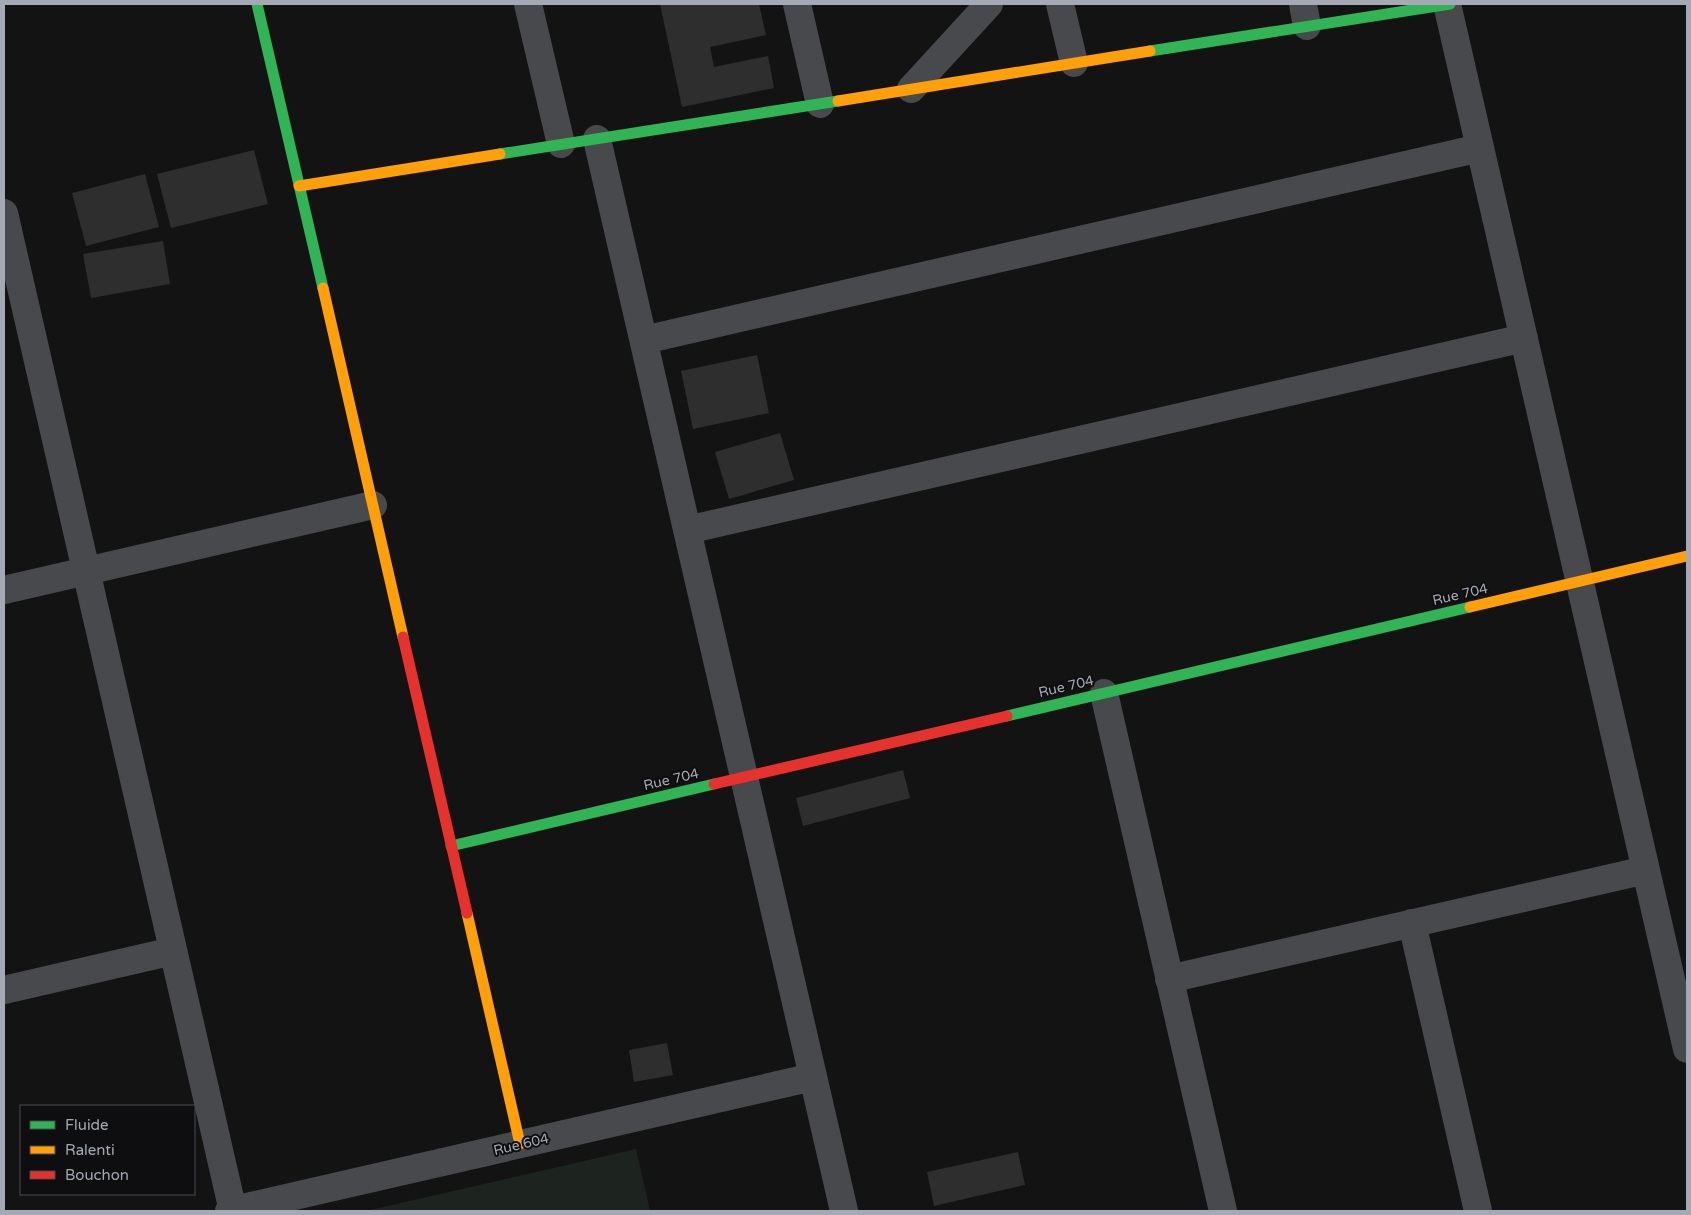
<svg xmlns="http://www.w3.org/2000/svg" width="1691" height="1215" viewBox="0 0 1691 1215" font-family="'Varela Round',sans-serif">
	<rect width="100%" height="100%" fill="#131313"/>
	<path fill="#1d231e" d="M 636,1149 L 650,1211 L 366,1211 Z"/>
	<path fill="#2e2e2e" d="M 660,4 L 759,4 L 766,35 L 710,47 L 714,67 L 768,56 L 774,88 L 682,107 Z
		M 254,150 L 268,204 L 171,228 L 157,174 Z
		M 145,174 L 159,227 L 86,246 L 72,193 Z
		M 163,241 L 170,284 L 91,298 L 83,254 Z
		M 757,355 L 769,413 L 693,429 L 681,371 Z
		M 780,433 L 794,480 L 729,499 L 715,452 Z
		M 903,770 L 910,798 L 803,826 L 796,798 Z
		M 667,1043 L 673,1075 L 634,1082 L 629,1050 Z
		M 1018,1152 L 1025,1185 L 934,1206 L 927,1172 Z"/>
	<g fill="none" stroke-linecap="round" stroke-linejoin="round">
		<path stroke="#48494c" stroke-width="28" d="M 528,4 L 561,144
			M 797,4 L 820,104
			M 1060,4 L 1074,63
			M 1303,4 L 1307,26
			M 1447,4 L 1687,1049
			M 911,89 L 989,4
			M 597,139 L 844,1211
			M 4,213 L 233,1211
			M 644,340 L 1480,148
			M 687,530 L 1524,338
			M 4,590 L 373,505
			M 1104,693 L 1223,1211
			M 1412,923 L 1478,1211
			M 1169,979 L 1646,870
			M 4,990 L 173,951
			M 229,1211 L 813,1077"/>
		<path stroke="#30b455" stroke-width="11" d="M 257,4 L 323,288
			M 1150,51 L 1450,4
			M 500,154 L 838,101
			M 1007,716 L 1470,607
			M 451,846 L 714,784"/>
		<path stroke="#ff9f0a" stroke-width="11" d="M 838,101 L 1150,51
			M 299,186 L 500,154
			M 323,288 L 403,637
			M 1470,607 L 1687,556
			M 467,913 L 520,1144"/>
		<path stroke="#e5322d" stroke-width="11" d="M 403,637 L 467,913
			M 714,784 L 1007,716"/>
	</g>
	<g text-anchor="middle" stroke-width="4" stroke-linejoin="round" paint-order="stroke">
		<g font-size="14" fill="#a5a9b3" stroke="#0e0d0f">
			<text transform="translate(1460 594) rotate(-13)" y="5">Rue 704</text>
			<text transform="translate(1066 686) rotate(-13)" y="5">Rue 704</text>
			<text transform="translate(671 779) rotate(-13)" y="5">Rue 704</text>
			<text transform="translate(521 1144) rotate(-13)" y="5">Rue 604</text>
		</g>
	</g>
	<rect width="1691" height="1215" fill="none" stroke="#a5a9b3" stroke-width="10"/>
	<rect x="20" y="1105" width="175" height="90" fill="#0e0d0f" stroke="#4a4b51"/>
	<rect x="30" y="1121" width="25" height="8" fill="#30b455" stroke="#4a4b51"/>
	<text x="65" y="1130" font-size="15" fill="#a5a9b3">Fluide</text>
	<rect x="30" y="1146" width="25" height="8" fill="#ff9f0a" stroke="#4a4b51"/>
	<text x="65" y="1155" font-size="15" fill="#a5a9b3">Ralenti</text>
	<rect x="30" y="1171" width="25" height="8" fill="#e5322d" stroke="#4a4b51"/>
	<text x="65" y="1180" font-size="15" fill="#a5a9b3">Bouchon</text>
</svg>
